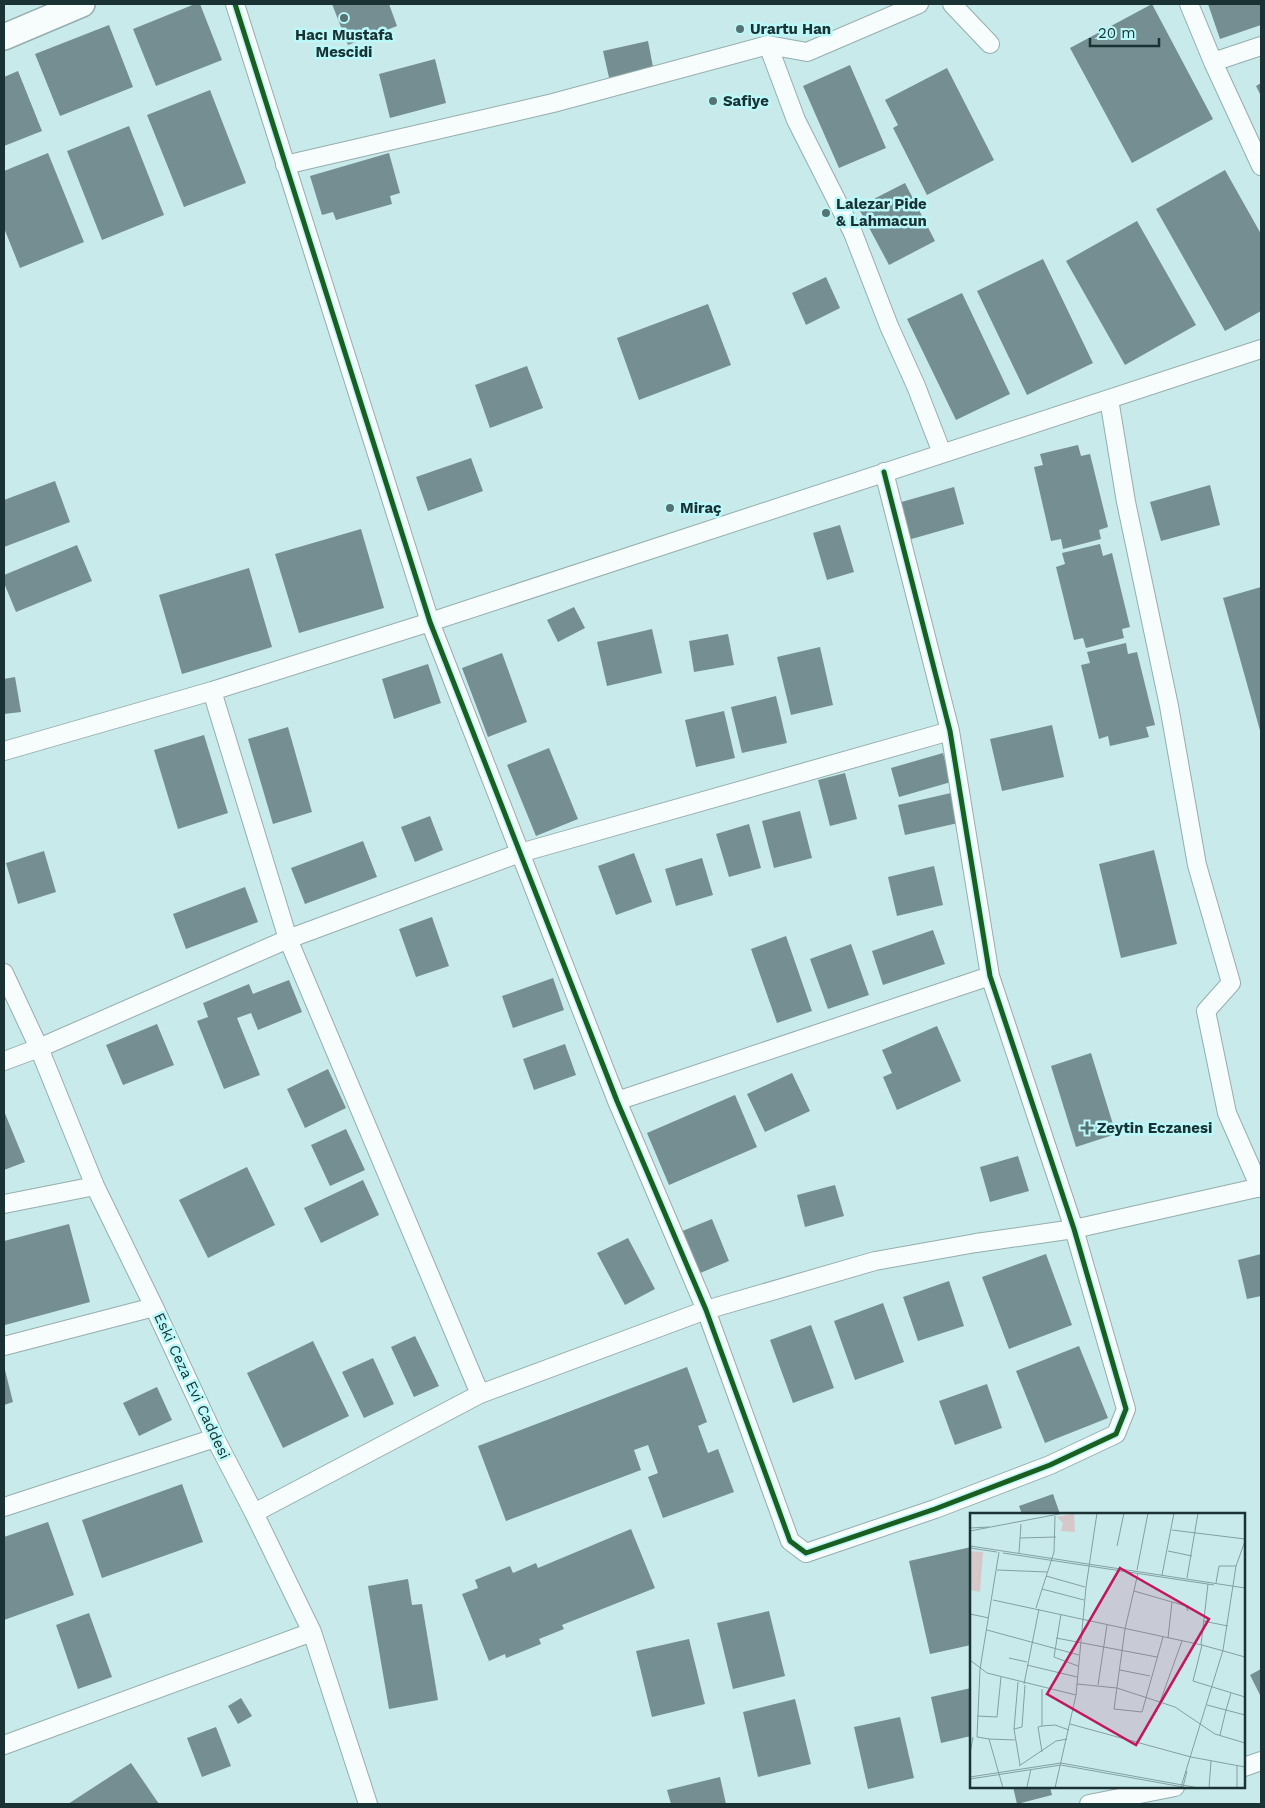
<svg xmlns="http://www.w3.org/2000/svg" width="1265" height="1808" viewBox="0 0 1265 1808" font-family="'Work Sans',sans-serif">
	<rect width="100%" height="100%" fill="#c9eaeb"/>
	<path fill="#748e91" d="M 195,4 L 200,4 L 222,60 L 156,86 L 133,29 Z
		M 332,4 L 389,4 L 397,26 L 348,45 Z
		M 1152,4 L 1213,119 L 1132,163 L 1070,48 Z
		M 1208,4 L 1261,4 L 1261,25 L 1220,39 Z
		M 109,25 L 133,87 L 60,116 L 35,54 Z
		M 648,41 L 654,72 L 610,82 L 603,51 Z
		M 435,59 L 446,103 L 390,118 L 379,74 Z
		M 850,65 L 886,148 L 839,168 L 803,86 Z
		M 947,68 L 994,160 L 927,195 L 893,128 L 898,125 L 885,100 Z
		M 18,71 L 42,131 L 4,146 L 4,77 Z
		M 1261,83 L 1261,96 L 1256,86 Z
		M 210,90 L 246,183 L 184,207 L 147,115 Z
		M 129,126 L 164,215 L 102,240 L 67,151 Z
		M 48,153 L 84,242 L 20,268 L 4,228 L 4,171 Z
		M 389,153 L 400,193 L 390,196 L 392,204 L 336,220 L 333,212 L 322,215 L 310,176 Z
		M 1225,170 L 1261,234 L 1261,311 L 1225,331 L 1156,209 Z
		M 905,183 L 935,241 L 889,265 L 858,207 Z
		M 1137,221 L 1196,325 L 1125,365 L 1066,261 Z
		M 1043,259 L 1093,363 L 1027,395 L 977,291 Z
		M 826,277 L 840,308 L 806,325 L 792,293 Z
		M 962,293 L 1010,394 L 956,420 L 907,319 Z
		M 708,304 L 731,365 L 639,400 L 617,338 Z
		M 527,366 L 543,408 L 490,428 L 475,385 Z
		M 1078,445 L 1081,456 L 1090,454 L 1108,527 L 1099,530 L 1101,539 L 1063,549 L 1061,539 L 1051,541 L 1034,467 L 1043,465 L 1040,454 Z
		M 471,458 L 483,491 L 428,511 L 416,477 Z
		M 55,481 L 70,522 L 4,547 L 4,500 Z
		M 1210,485 L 1220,525 L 1161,541 L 1150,502 Z
		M 954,487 L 964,524 L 908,540 L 898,503 Z
		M 840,525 L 854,572 L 827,580 L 813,533 Z
		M 361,529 L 384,608 L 299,633 L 275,554 Z
		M 1100,544 L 1103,556 L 1112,553 L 1130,627 L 1122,629 L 1124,638 L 1086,648 L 1083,638 L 1074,640 L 1056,567 L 1065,564 L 1062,553 Z
		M 77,545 L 92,581 L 16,612 L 4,583 L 4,575 Z
		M 249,568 L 272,647 L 182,674 L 159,595 Z
		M 1261,587 L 1261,734 L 1223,598 Z
		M 574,607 L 585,628 L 558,642 L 547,620 Z
		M 652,629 L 662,673 L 607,686 L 597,642 Z
		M 728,634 L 734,665 L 694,672 L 689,641 Z
		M 1126,643 L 1128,654 L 1137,652 L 1155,725 L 1146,727 L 1149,737 L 1110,746 L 1108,736 L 1099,739 L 1081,665 L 1090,663 L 1087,652 Z
		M 820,647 L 833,705 L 791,715 L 777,657 Z
		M 502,653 L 527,722 L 488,737 L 462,668 Z
		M 428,664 L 441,703 L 394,719 L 382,679 Z
		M 15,677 L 21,712 L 4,714 L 4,679 Z
		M 776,696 L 787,743 L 742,753 L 731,707 Z
		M 724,711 L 735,758 L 696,767 L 685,720 Z
		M 1052,725 L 1064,777 L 1002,791 L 990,739 Z
		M 288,727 L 312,812 L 273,824 L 248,739 Z
		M 204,735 L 228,813 L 178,829 L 154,750 Z
		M 549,748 L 578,819 L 536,836 L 507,765 Z
		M 943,753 L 951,782 L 899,797 L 891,768 Z
		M 845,773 L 857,819 L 830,826 L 818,780 Z
		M 951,793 L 958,823 L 905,835 L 898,805 Z
		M 800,811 L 812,858 L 774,868 L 762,821 Z
		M 430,816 L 443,850 L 415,862 L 401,827 Z
		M 749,824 L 761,868 L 729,877 L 716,834 Z
		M 363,841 L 377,877 L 305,904 L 291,868 Z
		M 1154,850 L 1177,944 L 1121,958 L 1099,864 Z
		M 44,851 L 56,892 L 18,904 L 6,863 Z
		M 634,853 L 652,902 L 616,915 L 598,866 Z
		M 702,858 L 713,895 L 676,906 L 665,869 Z
		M 934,866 L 943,905 L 897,916 L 888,877 Z
		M 245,887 L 258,922 L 186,949 L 173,914 Z
		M 432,917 L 449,966 L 416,977 L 399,929 Z
		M 933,930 L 945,964 L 883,985 L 872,951 Z
		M 786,936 L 812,1011 L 777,1023 L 751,949 Z
		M 851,944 L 869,995 L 828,1009 L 810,959 Z
		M 553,978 L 564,1010 L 513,1028 L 502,996 Z
		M 289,980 L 302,1012 L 258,1030 L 251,1013 L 237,1018 L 260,1075 L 224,1089 L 197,1021 L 208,1017 L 203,1003 L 249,984 L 253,994 Z
		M 157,1024 L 174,1065 L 123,1085 L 106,1045 Z
		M 937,1026 L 961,1081 L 897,1110 L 883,1077 L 892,1073 L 882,1050 Z
		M 565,1044 L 576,1075 L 534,1090 L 523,1059 Z
		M 1091,1053 L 1116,1134 L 1076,1147 L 1051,1066 Z
		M 328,1069 L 346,1108 L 305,1128 L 287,1089 Z
		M 792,1073 L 810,1111 L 765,1132 L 747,1094 Z
		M 735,1095 L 757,1147 L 669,1185 L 647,1133 Z
		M 4,1111 L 25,1162 L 4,1170 Z
		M 346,1129 L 365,1170 L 330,1186 L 311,1145 Z
		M 1018,1156 L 1029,1191 L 990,1202 L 980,1167 Z
		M 247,1167 L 275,1225 L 208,1258 L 179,1200 Z
		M 363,1180 L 379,1215 L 321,1243 L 304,1208 Z
		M 835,1185 L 844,1216 L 805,1227 L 797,1195 Z
		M 712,1219 L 729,1261 L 693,1276 L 675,1234 Z
		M 69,1224 L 90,1302 L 5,1325 L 4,1241 Z
		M 628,1238 L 655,1289 L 625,1305 L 597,1253 Z
		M 1046,1254 L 1072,1325 L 1009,1349 L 982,1277 Z
		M 1261,1254 L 1261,1296 L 1247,1299 L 1238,1260 Z
		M 949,1281 L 964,1326 L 918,1341 L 903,1297 Z
		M 883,1303 L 904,1362 L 855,1380 L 834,1321 Z
		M 811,1325 L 834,1388 L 793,1403 L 770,1340 Z
		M 415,1336 L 439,1386 L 414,1397 L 391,1347 Z
		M 313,1341 L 349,1416 L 283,1448 L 247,1373 Z
		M 1079,1346 L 1108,1418 L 1045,1443 L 1016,1371 Z
		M 373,1358 L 394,1404 L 364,1418 L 342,1372 Z
		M 4,1366 L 13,1402 L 4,1405 Z
		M 687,1367 L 707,1422 L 698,1426 L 708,1453 L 718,1449 L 734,1492 L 663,1518 L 648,1477 L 658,1473 L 648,1445 L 634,1450 L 641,1470 L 506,1521 L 478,1446 Z
		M 987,1384 L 1002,1428 L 955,1445 L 939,1401 Z
		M 157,1387 L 172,1420 L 139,1436 L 123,1403 Z
		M 182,1484 L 203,1542 L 102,1578 L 82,1520 Z
		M 1053,1494 L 1060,1514 L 1022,1514 L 1019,1506 Z
		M 48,1522 L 74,1595 L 4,1620 L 4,1537 Z
		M 631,1529 L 655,1588 L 562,1625 L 564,1629 L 539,1639 L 541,1644 L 506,1658 L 505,1654 L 489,1661 L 462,1594 L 478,1588 L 475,1580 L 510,1566 L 513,1573 L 536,1563 L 538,1568 Z
		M 971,1547 L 971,1645 L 930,1654 L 909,1561 Z
		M 408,1579 L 412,1605 L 422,1604 L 438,1700 L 389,1709 L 368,1586 Z
		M 769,1611 L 785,1676 L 733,1689 L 717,1623 Z
		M 89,1613 L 112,1677 L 78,1689 L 56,1625 Z
		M 689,1639 L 705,1704 L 652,1717 L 636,1651 Z
		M 1261,1669 L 1261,1697 L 1250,1675 Z
		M 971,1688 L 971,1736 L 941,1743 L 931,1697 Z
		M 241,1698 L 252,1716 L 238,1724 L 228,1706 Z
		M 795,1699 L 811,1764 L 758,1777 L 743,1712 Z
		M 900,1717 L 914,1778 L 868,1789 L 854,1727 Z
		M 216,1727 L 231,1766 L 202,1777 L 187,1738 Z
		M 131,1763 L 159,1804 L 68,1804 Z
		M 720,1777 L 726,1804 L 671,1804 L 667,1790 Z
		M 1013,1787 L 1050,1787 L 1052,1795 L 1017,1804 Z"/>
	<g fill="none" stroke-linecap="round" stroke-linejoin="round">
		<defs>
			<path id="minor" d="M 235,4 L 430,622 L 617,1101 L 706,1310 L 790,1541 L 806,1553 L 935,1509 L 1050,1465 L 1116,1434 L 1126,1409 L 1074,1229 L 990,976 L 950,731 L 884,472
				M 952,4 L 990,44
				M 1189,4 L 1213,62 L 1261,166
				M 768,45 L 796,120 L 853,233 L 889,326 L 916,386 L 942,453
				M 1213,62 L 1261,46
				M 285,165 L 553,103 L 768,45 L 807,52 L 919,4
				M 1109,399 L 1126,502 L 1169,706 L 1197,865 L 1231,983 L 1206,1011 L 1227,1113 L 1260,1188
				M 212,691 L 288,939 L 480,1394
				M 4,751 L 212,691 L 430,622 L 1261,349
				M 4,973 L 39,1048 L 95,1186 L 154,1307 L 215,1438 L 254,1513 L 312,1632 L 368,1804
				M 4,1061 L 39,1048 L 288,939 L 520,853 L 950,731
				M 617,1101 L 990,976
				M 4,1204 L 95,1186
				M 4,1346 L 154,1307
				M 4,1507 L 215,1438
				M 254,1513 L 480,1394 L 706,1310 L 875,1261 L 976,1243 L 1074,1229 L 1261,1187
				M 4,1745 L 312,1632
				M 1244,1767 L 1261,1761
				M 1089,1804 L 1175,1787"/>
			<path id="secondary" d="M 4,37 L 82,4"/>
		</defs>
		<use href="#minor" stroke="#94aeae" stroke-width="20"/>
		<use href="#secondary" stroke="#94aeae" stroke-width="28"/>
		<use href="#minor" stroke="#f7fcfc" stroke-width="18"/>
		<use href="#secondary" stroke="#f7fcfc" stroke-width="25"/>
		<defs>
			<path id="cycleway" d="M 235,4 L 430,622 L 617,1101 L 706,1310 L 790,1541 L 806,1553 L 935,1509 L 1050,1465 L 1116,1434 L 1126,1409 L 1074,1229 L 990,976 L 950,731 L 884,472"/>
		</defs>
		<use href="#cycleway" stroke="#bbf8f9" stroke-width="8"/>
		<use href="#cycleway" stroke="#1b5e20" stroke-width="5"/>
	</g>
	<g fill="#577273" stroke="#bbf8f9" stroke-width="2">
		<circle cx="344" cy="18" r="5"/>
		<circle cx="740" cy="29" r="5"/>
		<circle cx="713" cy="101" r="5"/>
		<circle cx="826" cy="213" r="5"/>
		<circle cx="670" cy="508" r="5"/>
		<path d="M1084.5 1120.5h5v5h5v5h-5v5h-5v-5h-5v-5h5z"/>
	</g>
	<g text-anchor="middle" stroke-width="5" stroke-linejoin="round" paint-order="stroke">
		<g font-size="15" font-weight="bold" fill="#1a3233" stroke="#bbf8f9" text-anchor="start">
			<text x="750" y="34">Urartu Han</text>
			<text x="344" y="40" text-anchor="middle">Hacı Mustafa<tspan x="344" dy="17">Mescidi</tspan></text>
			<text x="723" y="106">Safiye</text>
			<text x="836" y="209">Lalezar Pide<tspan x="836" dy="17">&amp; Lahmacun</tspan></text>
			<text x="680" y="513">Miraç</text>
			<text x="1097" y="1133">Zeytin Eczanesi</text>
		</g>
		<g font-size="15" fill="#1a3233" stroke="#bbf8f9">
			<text transform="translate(192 1386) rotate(65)" y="5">Eski Ceza Evi Caddesi</text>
		</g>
	</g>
	<g transform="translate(970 1513)">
		<rect width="275" height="275" fill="#c9eaeb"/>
		<path d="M 104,0 L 105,19 L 91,18 L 93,10 L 87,4 ZM 0,38 L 13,39 L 10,79 L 0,77 Z" fill="#d6c8c9"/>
		<path fill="none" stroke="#83a0a1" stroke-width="1" d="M 0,15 L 19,14M 202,17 L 275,26M 0,18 L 94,0M 50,25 L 86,24M 0,33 L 275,75M 147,33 L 154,0M 0,35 L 27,39M 198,38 L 222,43M 29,39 L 10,156 L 7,224 L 19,226 L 33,275M 33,40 L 244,72M 49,40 L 51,11M 27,57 L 77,59M 167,57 L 178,0M 168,60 L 155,116 L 144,196 L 172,199 L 193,124M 192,62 L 204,0M 76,63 L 115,74M 217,65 L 228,0M 246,70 L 249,53 L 266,53M 72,76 L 114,87M 164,78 L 216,93 L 218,98M 23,87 L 232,132 L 275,144M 66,95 L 84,39 L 85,3M 0,101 L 19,105M 91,101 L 84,144 L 108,153M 233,108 L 258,113M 17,117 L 109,142M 86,125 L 187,144M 198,125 L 202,89M 231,132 L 238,71M 232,132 L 223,168 L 275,184M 39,145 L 57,149M 0,147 L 17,160 L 106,182M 57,152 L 107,164M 150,157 L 180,163M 48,169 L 44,216 L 50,252M 54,171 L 69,96M 107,171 L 147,175 L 205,194 L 245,221 L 275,230M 128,172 L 137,112M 72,176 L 72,213 L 68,214 L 72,239M 261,180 L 256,197 L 275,202M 190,189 L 212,128M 237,192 L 256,197 L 250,222M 7,203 L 27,204 L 31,164M 100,211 L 221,244 L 275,254M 72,213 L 85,212 L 99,217M 44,216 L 52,214 L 55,172M 19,226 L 45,227M 0,241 L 3,224M 49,253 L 86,228 L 97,226M 0,264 L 91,250 L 229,275M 0,266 L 91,252 L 213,274M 57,274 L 61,256M 211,274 L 253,137 L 266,53 L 275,28M 213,274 L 217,258M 85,275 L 106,182 L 116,74 L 127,0M 239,275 L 241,248M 267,275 L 267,253"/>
		<path fill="#c2185b" fill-opacity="0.15" stroke="#c2185b" stroke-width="2.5" d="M 150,55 L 239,106 L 166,232 L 77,181 Z"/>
		<rect width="275" height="275" fill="none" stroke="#1a3233" stroke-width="2.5"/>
	</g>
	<rect width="1265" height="1808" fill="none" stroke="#1a3233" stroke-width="10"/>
	<path d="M1090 38v8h69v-8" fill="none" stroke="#1a3233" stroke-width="2.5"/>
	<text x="1098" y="38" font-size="15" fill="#1a3233" stroke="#bbf8f9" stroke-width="4" paint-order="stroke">20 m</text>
</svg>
